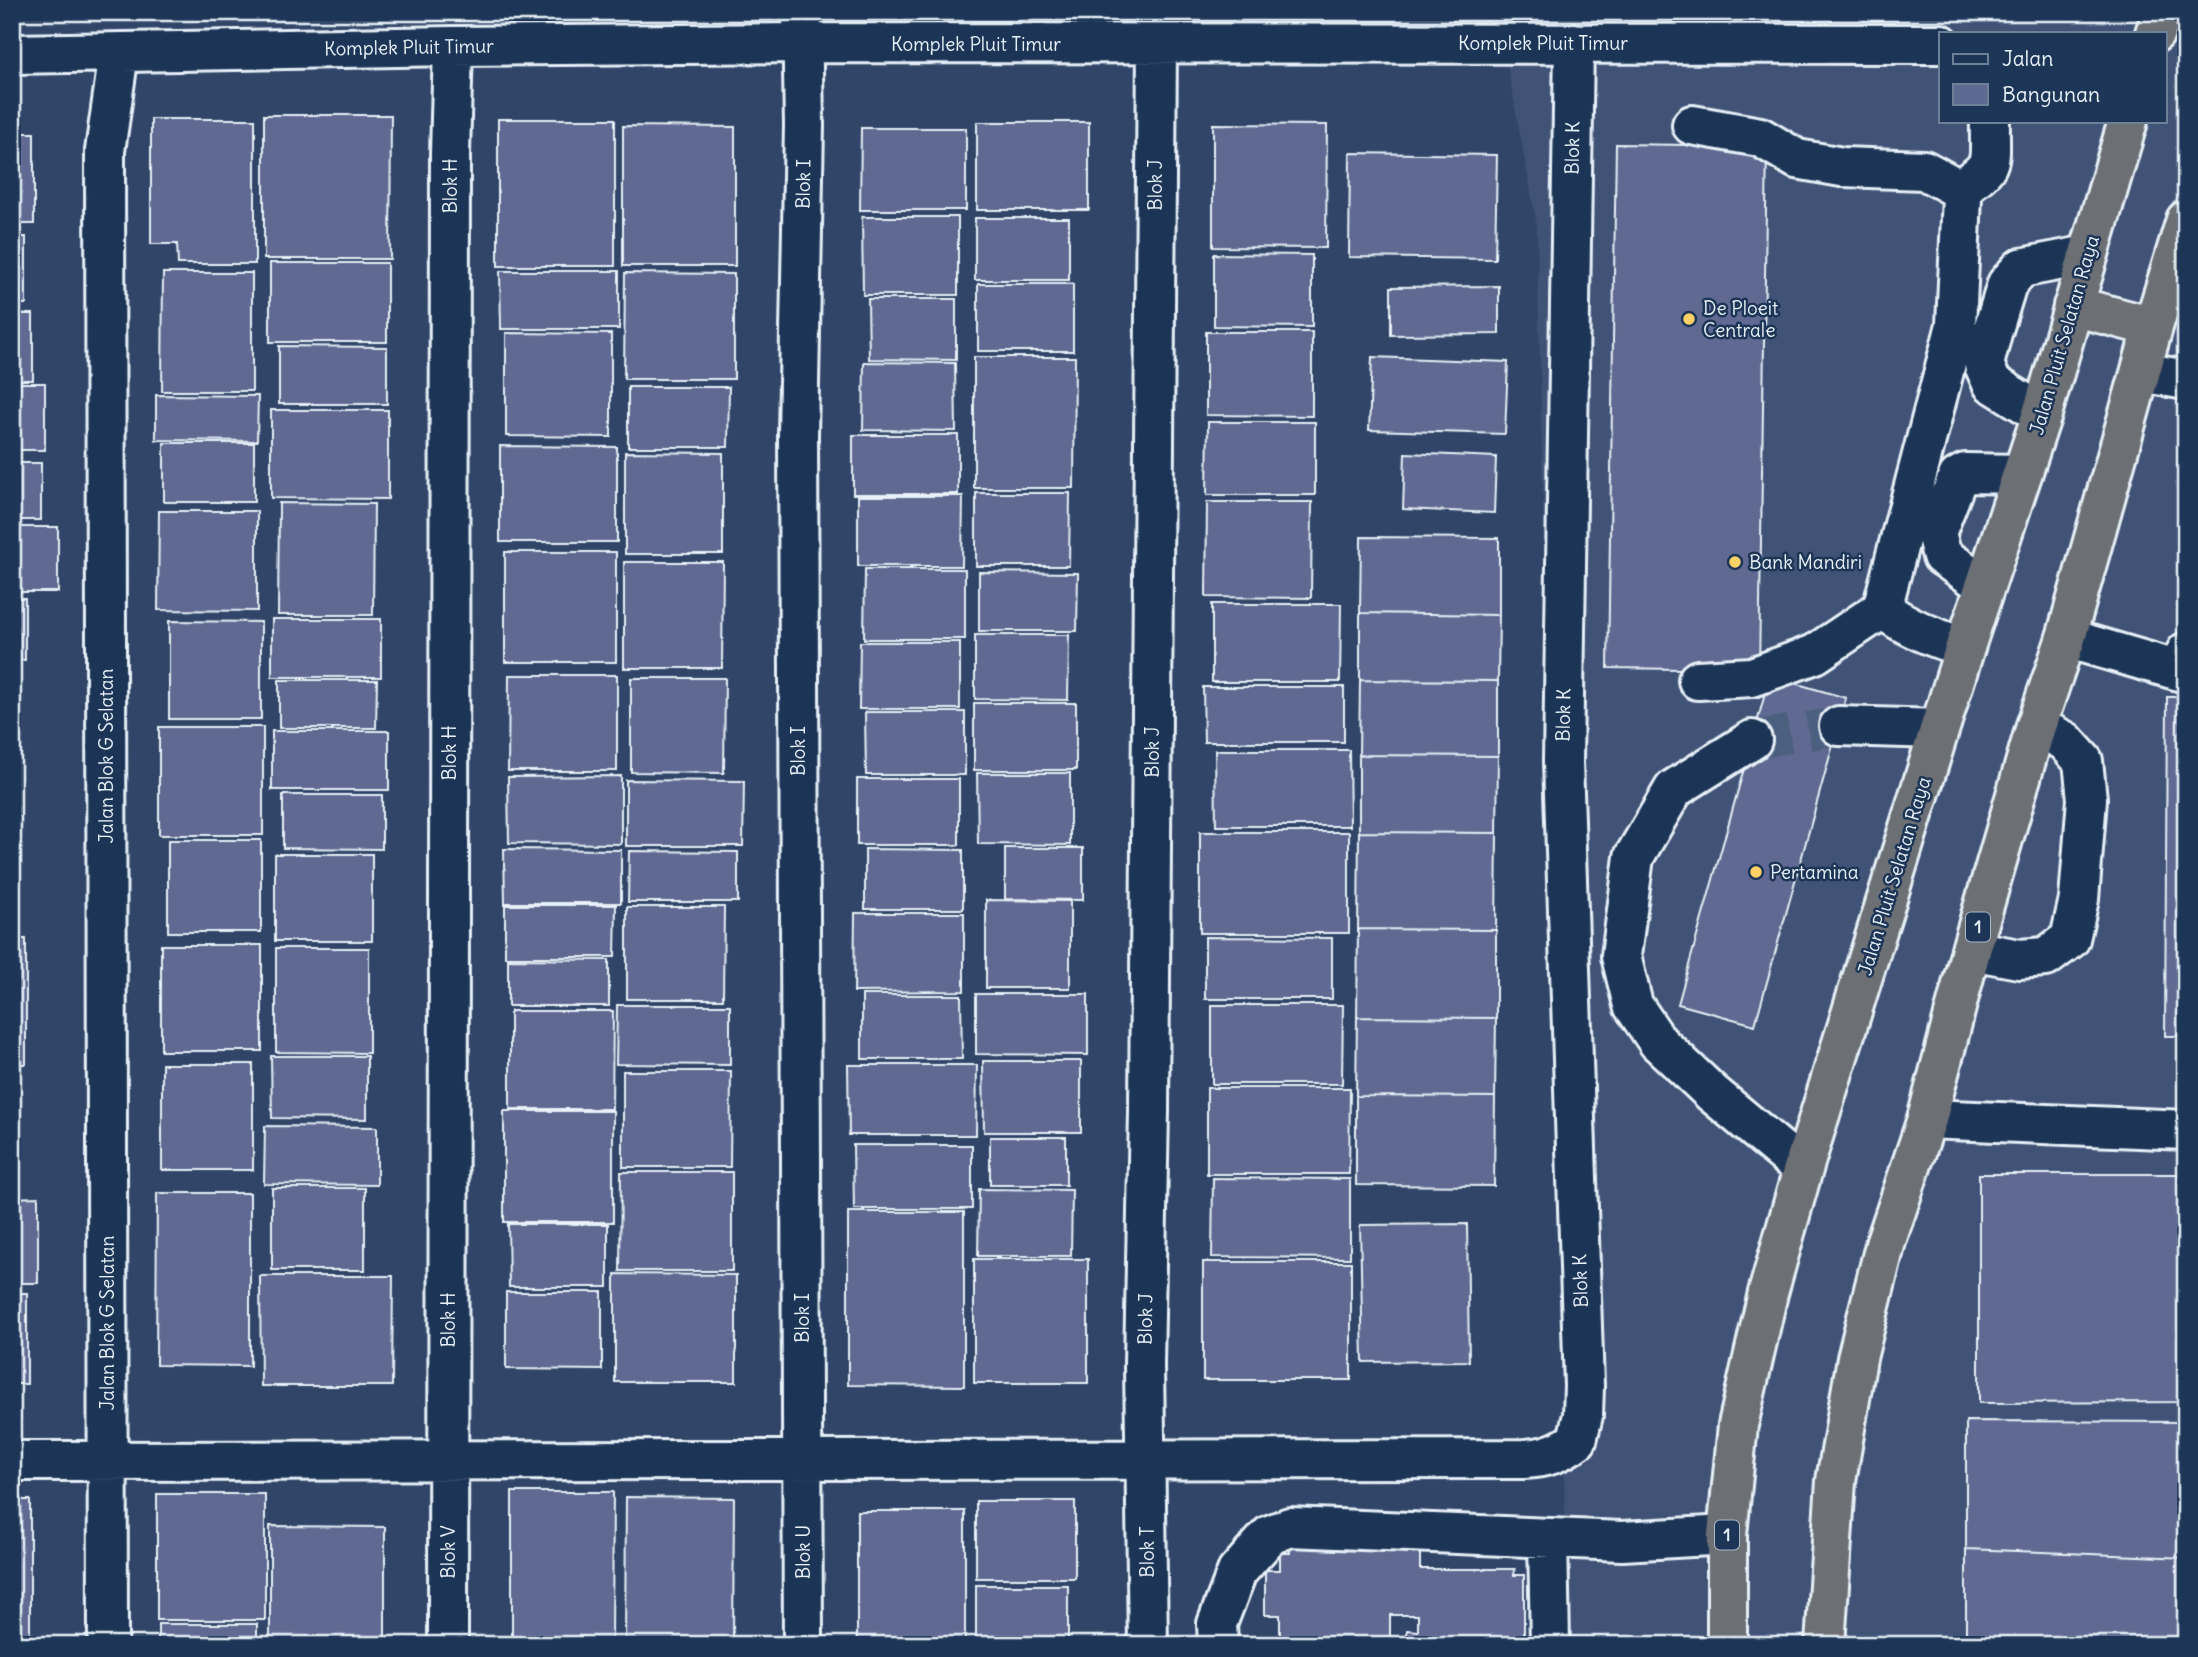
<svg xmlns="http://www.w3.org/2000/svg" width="2198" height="1657" viewBox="0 0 2198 1657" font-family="Delius,sans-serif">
	<rect width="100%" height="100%" fill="#304568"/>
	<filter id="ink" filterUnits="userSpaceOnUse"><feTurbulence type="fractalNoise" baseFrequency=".0143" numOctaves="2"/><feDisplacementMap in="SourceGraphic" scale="14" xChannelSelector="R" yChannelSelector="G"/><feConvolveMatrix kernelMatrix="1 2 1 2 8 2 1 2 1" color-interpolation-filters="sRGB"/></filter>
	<g filter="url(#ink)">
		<path fill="#415377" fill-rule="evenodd" d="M 764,12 L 2186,12 L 2186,1645 L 1569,1645 L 1562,1402 L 1537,226 L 1505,52 L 764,53 ZM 1941,33 L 2165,33 L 2165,121 L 1941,121 Z"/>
		<path fill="#5e6991" stroke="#e8f1f8" stroke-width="2" d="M 264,115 L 391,115 L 390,259 L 264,259 Z
			M 151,119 L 255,119 L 255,264 L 178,264 L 177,244 L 151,244 Z
			M 498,119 L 615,119 L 615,266 L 498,266 Z
			M 977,122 L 1089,122 L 1089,210 L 977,210 Z
			M 1213,124 L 1327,125 L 1326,248 L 1213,247 Z
			M 623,126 L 735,127 L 735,266 L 623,266 Z
			M 861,128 L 966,128 L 966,210 L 860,210 Z
			M 12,133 L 34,133 L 34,224 L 12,224 Z
			M 1616,144 L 1767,146 L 1759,670 L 1608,668 Z
			M 1350,153 L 1497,155 L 1495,259 L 1349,257 Z
			M 862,217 L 958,217 L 958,295 L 863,295 Z
			M 975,218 L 1069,218 L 1069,280 L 975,280 Z
			M 12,237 L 26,237 L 26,304 L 12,304 Z
			M 1214,254 L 1312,255 L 1312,327 L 1214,326 Z
			M 270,263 L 387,263 L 387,342 L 270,342 Z
			M 500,271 L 619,271 L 619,329 L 501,329 Z
			M 163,273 L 252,273 L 252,391 L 162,391 Z
			M 625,273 L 734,274 L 734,379 L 624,379 Z
			M 978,284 L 1073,284 L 1073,351 L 978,351 Z
			M 1499,286 L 1499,334 L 1391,335 L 1391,287 Z
			M 868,299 L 956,299 L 956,360 L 869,359 Z
			M 12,314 L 33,314 L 33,380 L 12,380 Z
			M 1206,332 L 1312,332 L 1312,416 L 1206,415 Z
			M 506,333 L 611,334 L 611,437 L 506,436 Z
			M 279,346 L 387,347 L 387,404 L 279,404 Z
			M 974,357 L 1075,357 L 1074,488 L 974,488 Z
			M 1372,357 L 1508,362 L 1505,434 L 1369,430 Z
			M 864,362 L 955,363 L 956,431 L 863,430 Z
			M 12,383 L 45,383 L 45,450 L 12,450 Z
			M 628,387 L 729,387 L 728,447 L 628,447 Z
			M 156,395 L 258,396 L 257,441 L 156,440 Z
			M 271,410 L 388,410 L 388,499 L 271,498 Z
			M 1208,422 L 1315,422 L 1315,495 L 1207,495 Z
			M 853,435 L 958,435 L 958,494 L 853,494 Z
			M 164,443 L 254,443 L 254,502 L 164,502 Z
			M 500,446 L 617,447 L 617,542 L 500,542 Z
			M 625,452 L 723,453 L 723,554 L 625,554 Z
			M 1405,453 L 1496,457 L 1494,513 L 1403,509 Z
			M 12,463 L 41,463 L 41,520 L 12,520 Z
			M 976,493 L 1070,493 L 1069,566 L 976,566 Z
			M 858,496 L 963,496 L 962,566 L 858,566 Z
			M 1207,502 L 1312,502 L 1311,598 L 1206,597 Z
			M 279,503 L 374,504 L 373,615 L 278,615 Z
			M 159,511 L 257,511 L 257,611 L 158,610 Z
			M 12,527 L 58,527 L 58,592 L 12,592 Z
			M 1361,537 L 1499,538 L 1499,615 L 1360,613 Z
			M 505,552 L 616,552 L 616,662 L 505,662 Z
			M 624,562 L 723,562 L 722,668 L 624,668 Z
			M 865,569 L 965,569 L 965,639 L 864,639 Z
			M 979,572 L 1078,573 L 1077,631 L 979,631 Z
			M 12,598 L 25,598 L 25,660 L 12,660 Z
			M 1212,604 L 1341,604 L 1340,682 L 1212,682 Z
			M 1360,613 L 1499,615 L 1498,681 L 1360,680 Z
			M 272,619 L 381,619 L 381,677 L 272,677 Z
			M 169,621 L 261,622 L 261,719 L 169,719 Z
			M 975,635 L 1069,635 L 1068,700 L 975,699 Z
			M 860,642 L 960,642 L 960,709 L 859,709 Z
			M 12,669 L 14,669 L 14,793 L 12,793 Z
			M 509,675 L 617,675 L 617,771 L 508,771 Z
			M 1770,676 L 1846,698 L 1755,1025 L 1678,1004 Z
			M 631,678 L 725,678 L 724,773 L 631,772 Z
			M 279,680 L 377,680 L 376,728 L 279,728 Z
			M 1360,680 L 1498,681 L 1498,756 L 1359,755 Z
			M 1203,687 L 1344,687 L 1344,742 L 1204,742 Z
			M 2167,697 L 2186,697 L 2186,1036 L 2165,1036 Z
			M 974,703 L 1076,703 L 1076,770 L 974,770 Z
			M 865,712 L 965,712 L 965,775 L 866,775 Z
			M 159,727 L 263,727 L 263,835 L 159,835 Z
			M 272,731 L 389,731 L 389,790 L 272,790 Z
			M 1215,750 L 1349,750 L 1350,826 L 1216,826 Z
			M 1359,755 L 1498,756 L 1497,833 L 1359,832 Z
			M 977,773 L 1070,773 L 1070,845 L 978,844 Z
			M 621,776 L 621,844 L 509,843 L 508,777 Z
			M 857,779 L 959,779 L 959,845 L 857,845 Z
			M 626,780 L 744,781 L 743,846 L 626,846 Z
			M 283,795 L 382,795 L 382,849 L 283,848 Z
			M 12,807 L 17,807 L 17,934 L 12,934 Z
			M 1200,832 L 1349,832 L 1349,933 L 1200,933 Z
			M 1359,832 L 1497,833 L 1496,930 L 1358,929 Z
			M 168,840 L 261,840 L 261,932 L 168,932 Z
			M 1005,848 L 1083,848 L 1083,900 L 1005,899 Z
			M 504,849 L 621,850 L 621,903 L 505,903 Z
			M 865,849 L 963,850 L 963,909 L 865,909 Z
			M 629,851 L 738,852 L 738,902 L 628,902 Z
			M 275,854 L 372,854 L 372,941 L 275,941 Z
			M 986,900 L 1070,901 L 1070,988 L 986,988 Z
			M 505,905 L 616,905 L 615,957 L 505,957 Z
			M 627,907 L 724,907 L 723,999 L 627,999 Z
			M 855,913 L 964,913 L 964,991 L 854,992 Z
			M 1358,929 L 1496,930 L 1496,1018 L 1357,1017 Z
			M 1205,937 L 1332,938 L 1332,999 L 1205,999 Z
			M 12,939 L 26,939 L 26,1064 L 12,1064 Z
			M 161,945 L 262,945 L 262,1051 L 161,1051 Z
			M 276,948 L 369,948 L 369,1053 L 276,1052 Z
			M 508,959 L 609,960 L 609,1006 L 508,1006 Z
			M 976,994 L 1088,994 L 1088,1055 L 976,1054 Z
			M 862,995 L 961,995 L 962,1059 L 862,1059 Z
			M 617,1005 L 730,1005 L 730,1065 L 616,1064 Z
			M 1212,1005 L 1343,1005 L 1342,1084 L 1212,1084 Z
			M 510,1011 L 613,1011 L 612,1109 L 510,1109 Z
			M 1357,1017 L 1496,1018 L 1495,1097 L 1356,1096 Z
			M 271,1056 L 367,1056 L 367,1119 L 272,1118 Z
			M 983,1061 L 1081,1061 L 1081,1132 L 984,1132 Z
			M 162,1064 L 253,1064 L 253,1170 L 162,1170 Z
			M 848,1065 L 977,1065 L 976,1135 L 849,1135 Z
			M 623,1071 L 731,1071 L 730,1167 L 623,1167 Z
			M 12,1074 L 13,1074 L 14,1187 L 12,1187 Z
			M 1207,1088 L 1350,1088 L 1349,1174 L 1207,1174 Z
			M 1356,1096 L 1495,1097 L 1494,1186 L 1356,1185 Z
			M 504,1111 L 613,1111 L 613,1222 L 504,1222 Z
			M 265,1126 L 377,1127 L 377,1185 L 264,1184 Z
			M 990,1137 L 1066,1137 L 1066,1185 L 990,1185 Z
			M 853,1145 L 972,1145 L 972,1209 L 854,1209 Z
			M 621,1172 L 732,1172 L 732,1271 L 620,1271 Z
			M 1979,1174 L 2186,1174 L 2186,1402 L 1979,1403 Z
			M 1213,1178 L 1350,1179 L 1350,1258 L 1212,1257 Z
			M 272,1188 L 365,1188 L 365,1270 L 272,1270 Z
			M 979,1189 L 1072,1190 L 1071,1256 L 978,1256 Z
			M 157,1193 L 250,1193 L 250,1366 L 156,1365 Z
			M 38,1197 L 38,1283 L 12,1283 L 12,1198 Z
			M 848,1212 L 964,1212 L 964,1386 L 848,1385 Z
			M 508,1224 L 608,1224 L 608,1287 L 509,1287 Z
			M 1467,1224 L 1469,1361 L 1363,1362 L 1360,1225 Z
			M 974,1259 L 1088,1259 L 1088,1383 L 974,1383 Z
			M 1203,1262 L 1351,1262 L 1351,1380 L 1203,1380 Z
			M 615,1274 L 736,1275 L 736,1382 L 615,1382 Z
			M 260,1276 L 393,1276 L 392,1386 L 261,1386 Z
			M 506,1292 L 602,1292 L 602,1370 L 506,1369 Z
			M 12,1293 L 27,1293 L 27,1384 L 12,1384 Z
			M 1966,1421 L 2186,1422 L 2186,1558 L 1966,1549 Z
			M 512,1492 L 613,1492 L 612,1640 L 512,1640 Z
			M 157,1494 L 265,1494 L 265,1620 L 157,1620 Z
			M 626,1497 L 734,1498 L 733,1645 L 625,1645 Z
			M 12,1500 L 30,1500 L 30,1645 L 12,1645 Z
			M 976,1501 L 1075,1501 L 1075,1578 L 976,1578 Z
			M 857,1511 L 965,1511 L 965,1645 L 857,1645 Z
			M 270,1526 L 385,1527 L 385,1645 L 270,1645 Z
			M 1290,1545 L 1412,1545 L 1412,1553 L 1420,1553 L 1420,1569 L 1515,1569 L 1514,1575 L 1524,1575 L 1524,1645 L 1407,1645 L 1407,1630 L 1418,1631 L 1418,1615 L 1390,1615 L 1390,1645 L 1280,1645 L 1280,1615 L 1265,1615 L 1265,1570 L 1280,1570 L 1280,1553 L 1290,1553 Z
			M 1966,1549 L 2186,1558 L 2186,1645 L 1966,1645 Z
			M 976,1585 L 1068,1585 L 1068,1645 L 976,1645 Z
			M 158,1624 L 257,1624 L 257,1645 L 158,1645 Z"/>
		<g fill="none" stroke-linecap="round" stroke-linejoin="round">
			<path stroke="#4c5f7e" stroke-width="38" stroke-dasharray="38 19" stroke-linecap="butt" d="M 1752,740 L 1839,726"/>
			<defs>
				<path id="minor" d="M 802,12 L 804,125 L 798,435 L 803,1645
					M 12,54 L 453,46 L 803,43 L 1941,44
					M 1692,125 L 1760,137 L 1797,159 L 1842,167 L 1924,170 L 1959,189 L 1962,197 L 1956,325 L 1882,609 L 1815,654 L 1752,677 L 1698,680
					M 1959,189 C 1997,164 1989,165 1990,121
					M 2141,372 L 2186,380
					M 2042,414 L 1992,383 L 1984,365 L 1992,333 L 2007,284 L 2021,268 L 2088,255
					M 1985,585 L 1942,556 L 1936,533 L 1958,477 L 1965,473 L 2022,474
					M 1882,609 C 1907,627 1935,639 1965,647
					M 2066,638 L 2183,672 L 2186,652
					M 1839,726 L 1939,729
					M 1752,740 L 1674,789 L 1634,857 L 1621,956 L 1633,1005 L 1658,1042 L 1712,1093 L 1803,1169
					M 1971,950 L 2019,959 L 2046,957 L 2070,939 L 2079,899 L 2087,799 L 2083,761 L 2065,741 L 2036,726
					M 1927,1119 L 2186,1130
					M 12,1461 L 1524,1459 C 1545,1458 1560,1453 1577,1440 L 1583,1415 L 1584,1386 L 1563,762 L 1574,43
					M 1548,1538 L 1550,1645
					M 108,1645 L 105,151 L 119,53
					M 448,1645 L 450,154 L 453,46
					M 1148,1645 L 1144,1365 L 1149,1111 L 1157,44
					M 1218,1645 L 1217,1624 L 1237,1572 L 1270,1535 L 1290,1527 L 1622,1541 L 1727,1535"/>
				<path id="highway" d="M 2155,33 L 2163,12
					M 2073,306 L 2153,327
					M 1727,1645 L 1727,1535 L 1738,1425 L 1768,1293 L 1803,1169 L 1965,647 L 2042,414 L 2128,121
					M 1825,1645 L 1836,1481 L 1857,1358 L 1886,1241 L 1927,1119 L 1971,950 L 2036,726 L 2066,638 L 2153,327 L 2186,220"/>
			</defs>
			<use href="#minor" stroke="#e8f1f8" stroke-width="44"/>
			<use href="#highway" stroke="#e8f1f8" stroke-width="44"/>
			<use href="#minor" stroke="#1d3557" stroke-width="38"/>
			<use href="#highway" stroke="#6c6f75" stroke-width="38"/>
		</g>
	</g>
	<g fill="#ffd166" stroke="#1d3557" stroke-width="2.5">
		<circle cx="1689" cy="319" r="7"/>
		<circle cx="1735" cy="562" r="7"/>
		<circle cx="1756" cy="872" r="7"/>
	</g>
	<g text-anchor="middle" stroke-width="5" stroke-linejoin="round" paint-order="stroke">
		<g fill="#1d3557" stroke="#abb9c8" stroke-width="2">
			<rect x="1966" y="912.5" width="24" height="29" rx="5"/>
			<rect x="1715" y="1520.5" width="24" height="29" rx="5"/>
		</g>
		<g font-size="18" font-weight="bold" fill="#e8f1f8">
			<text x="1978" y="933">1</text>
			<text x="1727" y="1541">1</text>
		</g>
		<g font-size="19" fill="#e8f1f8" stroke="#1d3557">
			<text x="1543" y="50">Komplek Pluit Timur</text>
			<text x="976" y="51">Komplek Pluit Timur</text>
			<text transform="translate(409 47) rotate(-1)" y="7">Komplek Pluit Timur</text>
			<text transform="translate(1572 148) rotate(-89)" y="7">Blok K</text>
			<text transform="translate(803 184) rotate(-89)" y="7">Blok I</text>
			<text transform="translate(1155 185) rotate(-90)" y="7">Blok J</text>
			<text transform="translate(450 186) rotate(-90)" y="7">Blok H</text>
			<text transform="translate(2064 335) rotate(-74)" y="7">Jalan Pluit Selatan Raya</text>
			<text transform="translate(1563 715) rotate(-89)" y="7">Blok K</text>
			<text transform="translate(798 751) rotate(-90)" y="7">Blok I</text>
			<text transform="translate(1152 752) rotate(-90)" y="7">Blok J</text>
			<text transform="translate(449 753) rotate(-90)" y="7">Blok H</text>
			<text transform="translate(106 756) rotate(-90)" y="7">Jalan Blok G Selatan</text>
			<text transform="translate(1894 876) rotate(-73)" y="7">Jalan Pluit Selatan Raya</text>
			<text transform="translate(1580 1281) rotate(-92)" y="7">Blok K</text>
			<text transform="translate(802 1318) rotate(-90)" y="7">Blok I</text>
			<text transform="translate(1145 1319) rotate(-89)" y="7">Blok J</text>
			<text transform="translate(448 1320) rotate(-90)" y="7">Blok H</text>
			<text transform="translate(107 1323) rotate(-90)" y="7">Jalan Blok G Selatan</text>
			<text transform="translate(448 1552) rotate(-90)" y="7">Blok V</text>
			<text transform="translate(803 1552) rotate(-90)" y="7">Blok U</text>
			<text transform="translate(1147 1552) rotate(-90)" y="7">Blok T</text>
		</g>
		<g font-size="19" fill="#e8f1f8" stroke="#1d3557" text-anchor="start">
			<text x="1703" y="315">De Ploeit<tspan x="1703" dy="22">Centrale</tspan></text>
			<text x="1749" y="569">Bank Mandiri</text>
			<text x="1770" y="879">Pertamina</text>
		</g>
	</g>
	<rect width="2198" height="1657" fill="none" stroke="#1d3557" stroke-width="42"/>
	<rect x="21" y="21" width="2156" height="1615" fill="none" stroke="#e8f1f8" stroke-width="2.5" filter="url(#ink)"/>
	<rect x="1939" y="32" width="228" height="91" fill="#1d3557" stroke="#6e8097" stroke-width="2"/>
	<rect x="1953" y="54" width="35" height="10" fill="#1d3557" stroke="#6e8097" stroke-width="2"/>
	<text x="2002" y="66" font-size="21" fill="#e8f1f8">Jalan</text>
	<rect x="1953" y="84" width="35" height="21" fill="#5e6991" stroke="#6e8097" stroke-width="2"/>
	<text x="2002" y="102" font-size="21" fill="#e8f1f8">Bangunan</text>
</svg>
